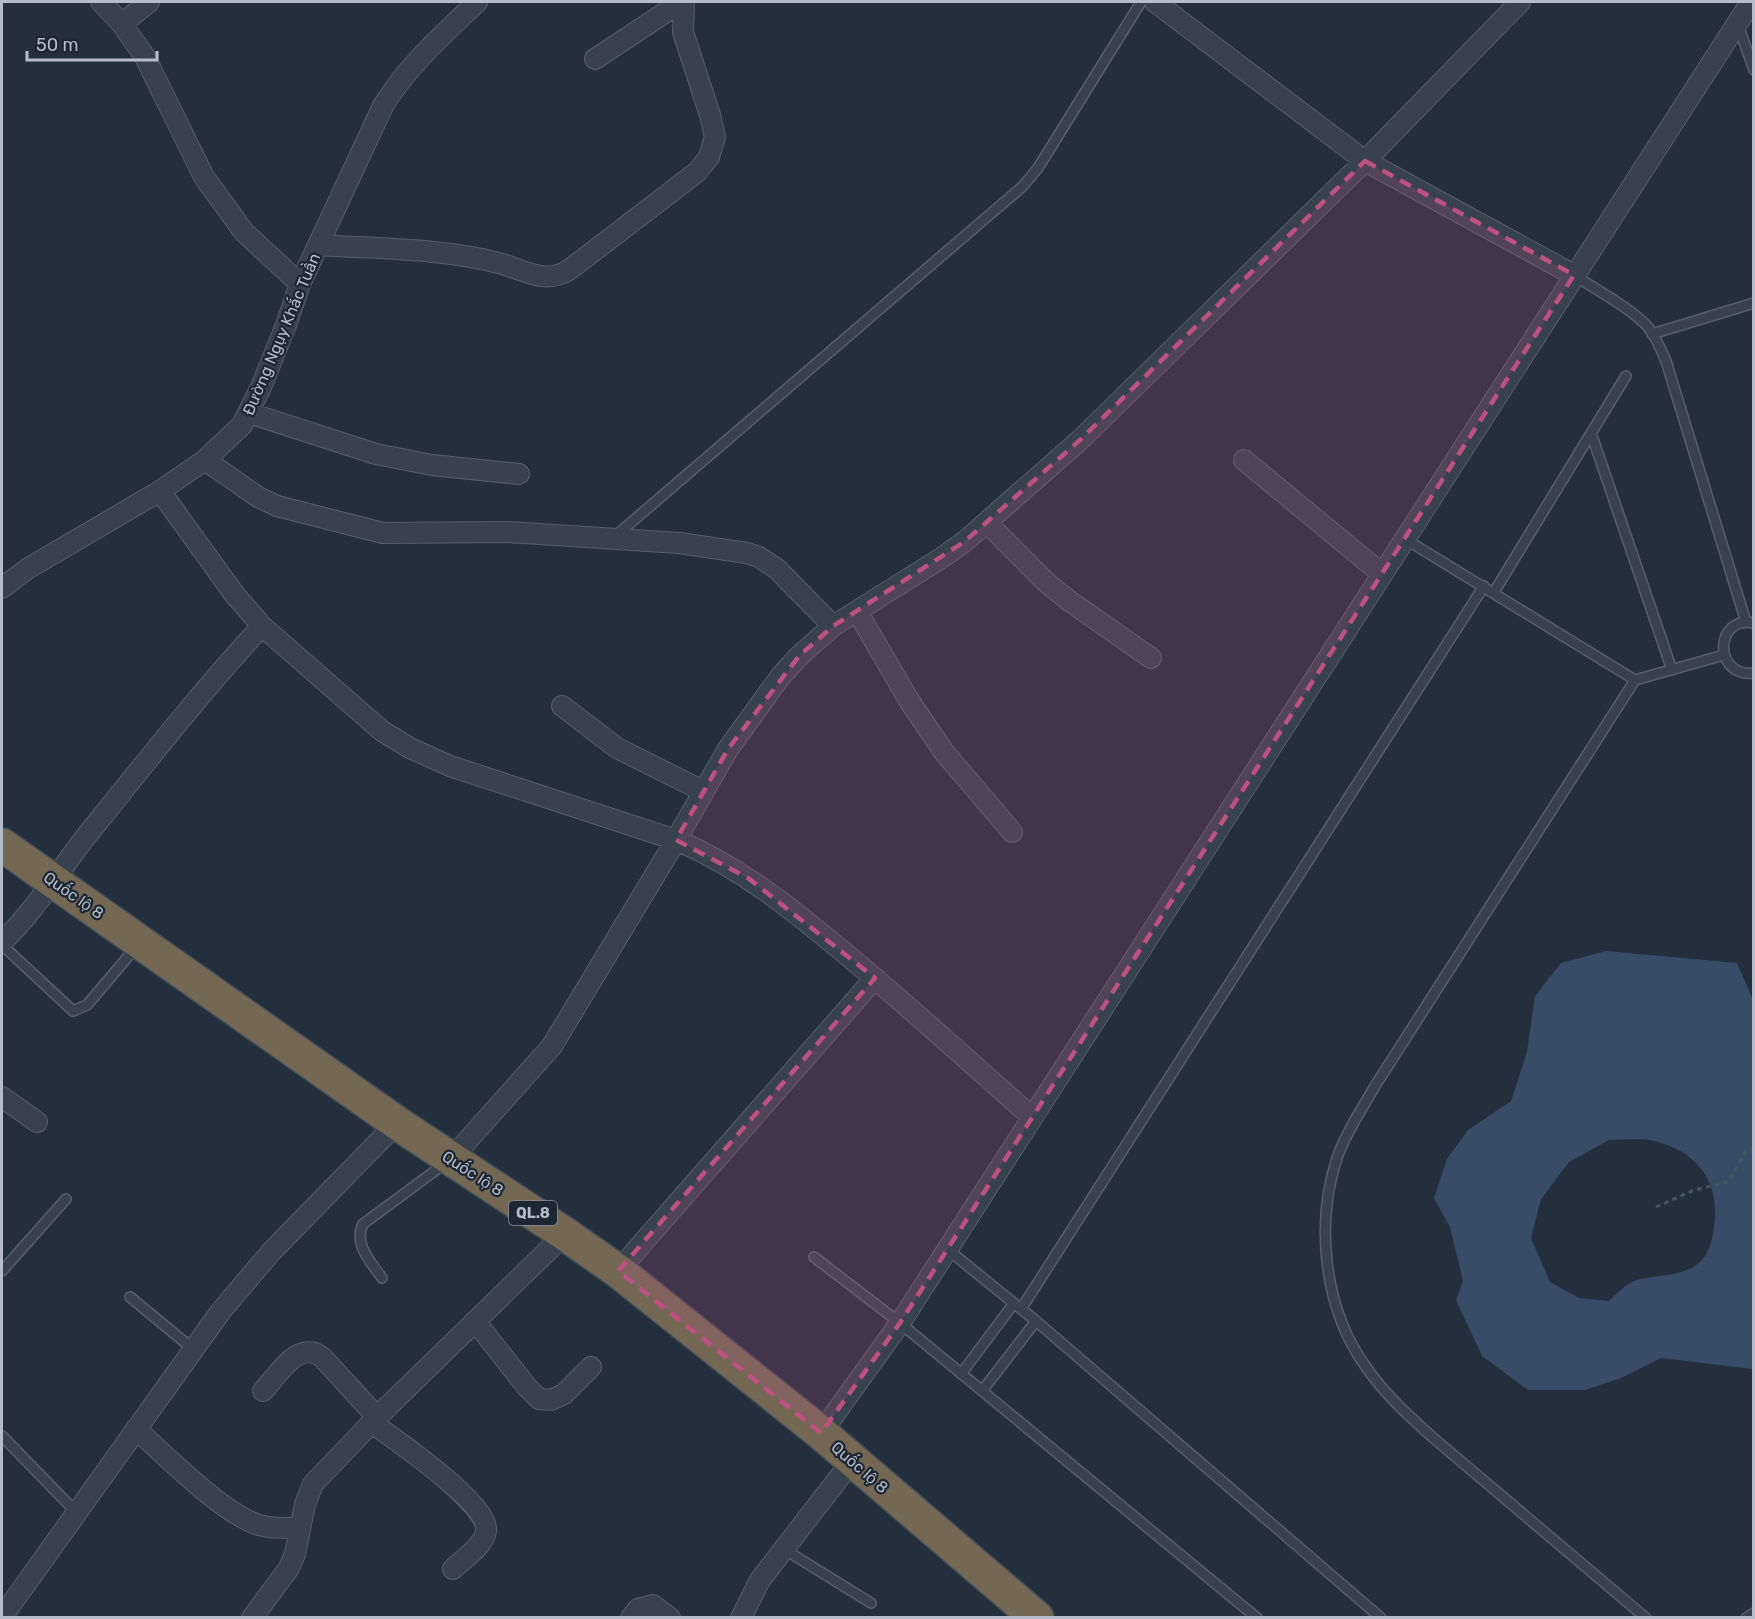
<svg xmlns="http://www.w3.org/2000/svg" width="1755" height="1619" viewBox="0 0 1755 1619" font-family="Rubik,sans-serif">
	<rect width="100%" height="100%" fill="#242f3e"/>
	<path fill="#394c67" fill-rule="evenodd" d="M 1606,951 L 1737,963 L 1753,1000 L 1753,1369 L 1661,1358 L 1621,1378 L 1585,1390 L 1528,1390 L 1482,1356 L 1456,1300 L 1463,1281 L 1450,1227 L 1434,1198 L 1447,1159 L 1468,1130 L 1511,1101 L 1527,1052 L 1535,996 L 1561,963 ZM 1609,1140 C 1622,1140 1637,1138 1650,1140 C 1690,1148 1717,1174 1715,1216 C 1714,1229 1712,1249 1703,1259 C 1684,1279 1658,1273 1634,1281 C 1625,1285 1616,1294 1609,1301 L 1579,1298 L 1550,1282 L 1531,1238 L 1541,1199 L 1569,1162 Z"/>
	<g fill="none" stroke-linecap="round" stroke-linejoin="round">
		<defs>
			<path id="lane" d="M 1738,25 L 1754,70
				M 1574,275 C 1596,290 1631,308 1648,327 C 1656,337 1661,349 1666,361 L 1746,622
				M 1652,334 L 1754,303
				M 1591,433 L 1672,670
				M 613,538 L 1023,186 L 1038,168 L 1141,2
				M 1405,539 L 1635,680
				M 1494,592 L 1626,376
				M 1754,623 C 1714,615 1713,678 1754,673
				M 2,945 L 73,1011 L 87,1005 L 137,946
				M 947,1249 L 1036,1321 L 1381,1618
				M 814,1257 L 900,1323 L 1257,1618
				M 2,1271 L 66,1199
				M 382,1278 C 371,1262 353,1244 363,1224 L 447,1162
				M 130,1297 L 193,1349
				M 1021,1309 L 1484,586
				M 961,1374 L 1014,1303
				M 982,1391 L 1036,1321
				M 2,1436 L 76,1512
				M 782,1548 L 871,1603
				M 1646,1618 L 1438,1442 C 1412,1419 1386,1396 1366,1367 C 1324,1309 1315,1225 1337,1158 C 1346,1132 1362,1109 1375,1086 L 1635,680 L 1724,655
				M 1746,1618 L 1754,1613"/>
			<path id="street" d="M 101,2 L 122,24 L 145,57 L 204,177 L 244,232 L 300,284
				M 1155,2 L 1365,161 L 1574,275
				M 122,24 L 149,2
				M 595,59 L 681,2
				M 318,245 C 377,249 441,248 499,263 C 524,270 545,285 569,270 L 697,172 L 709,157 L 715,137 L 710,115 L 683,32 L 684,2
				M 249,413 L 376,454 L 432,465 L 519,474
				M 205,460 L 258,497 L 277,506 L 383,533 L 508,532 L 679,543 L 747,553 L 759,557 L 777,569 L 833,626
				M 1244,460 L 1382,574
				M 160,491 L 235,595 L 262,626 L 382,731 L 410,748 L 450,766 L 676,840 C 743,868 798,914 853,960 C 914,1011 973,1065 1032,1117
				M 987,523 L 1047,583 L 1068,600 L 1151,658
				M 2,588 L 27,569 L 160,491 L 205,460 L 242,425 L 261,387 L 286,325 L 300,284 L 383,106 C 407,66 444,34 477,2
				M 857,611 L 910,702 L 944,752 L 1012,832
				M 562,706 L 617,748 L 703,791
				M 2,942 C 33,913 57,874 84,839 C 142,767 199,694 262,626
				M 2,1097 L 37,1122
				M 451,1159 L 552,1046 L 676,840 L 728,749 L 780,677 L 799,656 L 833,626 L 943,557 L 964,542 L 1080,440 L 1365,161 L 1520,2
				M 618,1271 L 875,978
				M 475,1321 L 527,1387 L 539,1399 L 551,1400 L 564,1394 L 591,1367
				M 263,1391 C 278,1375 298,1339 322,1357 L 377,1417
				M 372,1423 C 394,1439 490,1504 486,1531 C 484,1546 463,1559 453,1569
				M 136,1429 C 166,1456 223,1514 259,1525 C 272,1529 287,1528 300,1528
				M 821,1433 L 900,1323 L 1751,2
				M 2,1617 L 221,1311 L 271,1252 L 397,1123
				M 252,1618 L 289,1568 L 295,1554 L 305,1504 L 313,1484 L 377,1417 L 565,1234
				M 631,1618 L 638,1609 L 653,1605 L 670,1618
				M 741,1618 L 760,1580 L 852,1461"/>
			<path id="highway" d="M 2,845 L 397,1123 L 565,1234 L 618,1271 L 821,1433 L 1037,1618"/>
		</defs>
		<use href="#lane" stroke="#565f6c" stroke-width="12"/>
		<use href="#street" stroke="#565f6c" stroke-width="22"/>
		<use href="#highway" stroke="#434c59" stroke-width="36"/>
		<path stroke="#44595c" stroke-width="3" stroke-dasharray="4.5 4.5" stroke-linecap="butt" d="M 1656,1207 L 1694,1190 L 1728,1182 L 1746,1151 L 1754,1149"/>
		<use href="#lane" stroke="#38414e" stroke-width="9"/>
		<use href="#street" stroke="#38414e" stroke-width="20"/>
		<use href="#highway" stroke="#746855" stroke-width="33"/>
	</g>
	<path fill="#bd5182" fill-opacity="0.2" stroke="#bd5182" stroke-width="4.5" stroke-dasharray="12 8" stroke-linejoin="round" d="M 1365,161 L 1574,275 L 900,1323 L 821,1433 L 618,1271 L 875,978 L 748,878 L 676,840 L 728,749 L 799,656 L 833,626 L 964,542 L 1080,440 Z"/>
	<g text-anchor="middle" stroke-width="4.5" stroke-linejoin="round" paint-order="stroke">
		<rect fill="#1d2633" stroke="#878f9c" stroke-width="1.5" x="509" y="1201" width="48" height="24" rx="4.5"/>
		<g font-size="15" font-weight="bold" fill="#b4bcc9">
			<text x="533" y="1218">QL.8</text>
		</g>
		<g font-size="16" fill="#b4bcc9" stroke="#1d2633">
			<text transform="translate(281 334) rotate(-67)" y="6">Đường Ngụy Khắc Tuần</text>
			<text transform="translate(74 895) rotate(35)" y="6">Quốc lộ 8</text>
			<text transform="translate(473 1173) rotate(33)" y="6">Quốc lộ 8</text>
			<text transform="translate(860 1467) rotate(41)" y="6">Quốc lộ 8</text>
		</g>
	</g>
	<rect width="1755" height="1619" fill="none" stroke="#b4bcc9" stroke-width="6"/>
	<path d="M27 51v9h130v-9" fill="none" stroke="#b4bcc9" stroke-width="3"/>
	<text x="36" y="51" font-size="18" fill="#b4bcc9" stroke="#1d2633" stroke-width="4.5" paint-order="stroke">50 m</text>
</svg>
